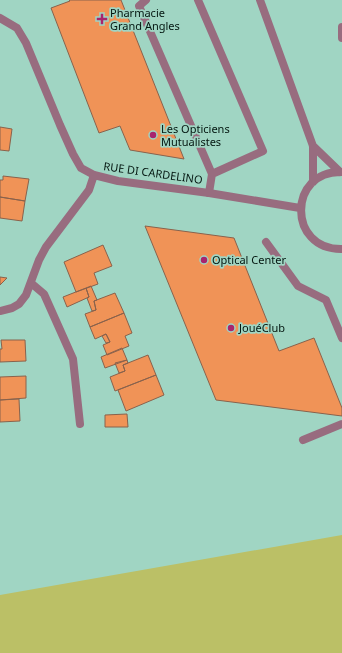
<svg xmlns="http://www.w3.org/2000/svg" width="342" height="653" viewBox="0 0 342 653" font-family="'Noto Sans',sans-serif">
	<rect width="100%" height="100%" fill="#a0d5c3"/>
	<path fill="#bbc066" d="M 342,535 L 342,653 L 0,653 L 0,595 Z"/>
	<path fill="#f09357" stroke="#89624c" d="M 69,0 L 121,0 L 184,159 L 130,150 L 120,126 L 99,133 L 51,8 L 70,1 Z
		M 0,127 L 12,129 L 9,151 L 0,150 Z
		M 3,176 L 29,179 L 25,201 L 0,197 L 0,180 L 3,180 Z
		M 0,197 L 25,201 L 22,221 L 0,218 Z
		M 145,226 L 234,238 L 279,351 L 314,338 L 342,408 L 342,416 L 216,400 Z
		M 103,245 L 112,266 L 94,273 L 98,284 L 76,292 L 64,262 Z
		M 0,277 L 7,278 L 0,285 Z
		M 91,286 L 97,300 L 94,301 L 96,310 L 92,311 L 87,298 L 89,297 L 86,288 Z
		M 86,288 L 89,297 L 67,307 L 63,297 Z
		M 115,293 L 124,313 L 90,327 L 85,314 L 96,310 L 94,301 Z
		M 124,313 L 132,333 L 125,336 L 129,346 L 107,355 L 103,345 L 110,342 L 106,334 L 95,339 L 90,327 Z
		M 106,334 L 110,342 L 106,343 L 102,336 Z
		M 1,340 L 25,340 L 26,361 L 0,362 L 0,349 L 2,349 Z
		M 122,348 L 127,360 L 105,368 L 101,357 Z
		M 148,355 L 156,375 L 115,391 L 110,377 L 125,371 L 123,365 Z
		M 127,360 L 128,363 L 123,365 L 125,371 L 119,373 L 115,363 Z
		M 156,375 L 164,395 L 126,411 L 118,390 Z
		M 26,376 L 26,398 L 0,400 L 0,377 Z
		M 19,399 L 20,421 L 0,422 L 0,400 Z
		M 127,414 L 128,427 L 105,427 L 105,415 Z"/>
	<g fill="none" stroke-linecap="round" stroke-linejoin="round">
		<path stroke="#986c7f" stroke-width="8" d="M 146,0 L 139,6 L 212,174 L 209,193
			M 198,0 L 263,151 L 212,174
			M 342,27 L 342,38
			M 266,242 L 298,286 L 326,300 L 342,338
			M 303,440 L 342,424"/>
		<path stroke="#986c7f" stroke-width="8" d="M 260,0 L 313,146 L 313,182
			M 0,18 L 17,28 L 26,43 L 60,125 L 73,154 L 81,168 L 94,175 L 118,181 L 209,193 L 300,208
			M 313,146 L 340,172
			M 342,172 C 288,170 287,250 342,249
			M 31,283 L 44,294 L 73,359 L 80,424
			M 0,311 L 12,308 L 19,304 L 26,295 L 39,260 L 46,247 L 89,190 L 94,175"/>
	</g>
	<g fill="#a8246e" stroke="#a0d5c3" stroke-width="1.5">
		<path d="M100 13h4v4h4v4h-4v4h-4v-4h-4v-4h4z"/>
		<circle cx="153" cy="135" r="4"/>
		<circle cx="204" cy="260" r="4"/>
		<circle cx="231" cy="328" r="4"/>
	</g>
	<g text-anchor="middle" stroke-width="3.5" stroke-linejoin="round" paint-order="stroke">
		<g font-size="11" fill="#031610" stroke="#a0d5c3" text-anchor="start">
			<text x="110" y="17">Pharmacie<tspan x="110" dy="13">Grand Angles</tspan></text>
			<text x="161" y="133">Les Opticiens<tspan x="161" dy="13">Mutualistes</tspan></text>
			<text x="212" y="264">Optical Center</text>
			<text x="239" y="332">JouéClub</text>
		</g>
		<g font-size="11" fill="#031610" stroke="#a0d5c3">
			<text transform="translate(153 173) rotate(8)" y="4">RUE DI CARDELINO</text>
		</g>
	</g>
</svg>
